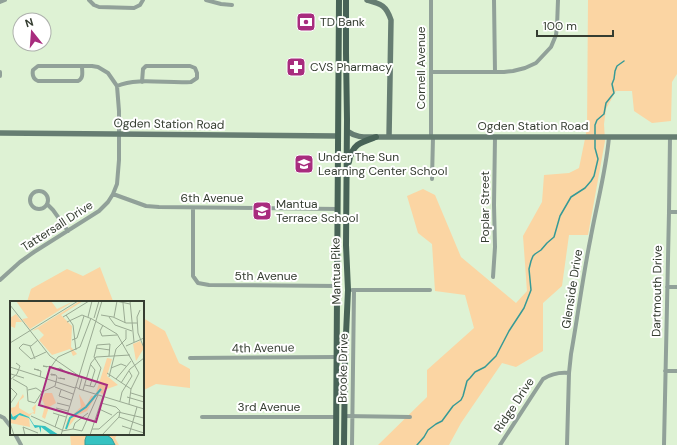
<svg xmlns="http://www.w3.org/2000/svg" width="677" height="445" viewBox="0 0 677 445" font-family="'DM Sans',sans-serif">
	<rect width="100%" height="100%" fill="#def2d4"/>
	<path fill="#fbd5a3" d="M 588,0 L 677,0 L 677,74 L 672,82 L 671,121 L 652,123 L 634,111 L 632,91 L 616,91 L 606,109 L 604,124 L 605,141 L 588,235 L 569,235 L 562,286 L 543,303 L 543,351 L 516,367 L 502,363 L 461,423 L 449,445 L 378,445 L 427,397 L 427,370 L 474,328 L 465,295 L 435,291 L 432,244 L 418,233 L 407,196 L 423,189 L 435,195 L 461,257 L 516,303 L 527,291 L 523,236 L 542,202 L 544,175 L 569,173 L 579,168 L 587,129 Z
		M 100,267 L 113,301 L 115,302 L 27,302 L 31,289 L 67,269 L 83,276 Z
		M 143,318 L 165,331 L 179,363 L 190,369 L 190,388 L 156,384 L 144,390 L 143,392 Z
		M 70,434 L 118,434 L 115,438 L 119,445 L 71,445 Z"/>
	<path fill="#36c2c1" stroke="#369a96" d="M 87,434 L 106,434 L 112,439 L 115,445 L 85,445 L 85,440 Z"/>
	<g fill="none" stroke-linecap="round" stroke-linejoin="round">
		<path stroke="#369a96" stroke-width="1.5" d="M 417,445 L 424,437 L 428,430 L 436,424 L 442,421 L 453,406 L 461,400 L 463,396 L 467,381 L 470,378 L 475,372 L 485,367 L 496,356 L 509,331 L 524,308 L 531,290 L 529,269 L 531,261 L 533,256 L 535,254 L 541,250 L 547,243 L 554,237 L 560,216 L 571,197 L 585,188 L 591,181 L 594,176 L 598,159 L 595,148 L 595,125 L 597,120 L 604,114 L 606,103 L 614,93 L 612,84 L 614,79 L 615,71 L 617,66 L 624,61"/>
		<path stroke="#91a199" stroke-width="4" d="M 89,0 L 94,5 L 99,7 L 134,8 L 140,5 L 143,0
			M 206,0 L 221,4 L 232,5
			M 494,0 L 495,72
			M 0,2 L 5,0
			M 0,72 L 0,76
			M 432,72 L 504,72 L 513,71 L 525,68 L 536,63 L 551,47 L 556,35 L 557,27 L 558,0
			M 117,86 C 137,77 169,84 191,82 L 197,78 L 197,73 L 195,68 L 190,66 L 146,66 L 143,69 L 142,82
			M 431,137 L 431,0
			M 432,179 L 433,137
			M30 200a9 9 0 1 1 18 0a9 9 0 1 1-18 0Z
			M 113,194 L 146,206 L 159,207 L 338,209
			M 47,204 L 53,210 L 68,231
			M 193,208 L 193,276 L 198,283 L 209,285 L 337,286
			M 669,212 L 677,212
			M 493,277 L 495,247 L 494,205 L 495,137
			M 0,280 L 20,262 L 34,252 L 99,211 L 108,202 L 113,194 L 117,184 L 119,160 L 119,111 L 117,86 L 108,73 L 98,67 L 92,66 L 38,66 L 33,70 C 32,75 33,79 38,81 L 78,81 C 84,78 82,72 82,66
			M 667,287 L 677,287
			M 352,290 L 430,290
			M 190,358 L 337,357
			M 665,371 L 677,371
			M 0,416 L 4,418 L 11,427
			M 344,416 L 410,417
			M 202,417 L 336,417
			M 15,434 L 21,445
			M 352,445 L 354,291
			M 500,445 L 543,379 C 551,374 559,372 569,373
			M 567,445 L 569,373 L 571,354 C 578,315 583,275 591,236 C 597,203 606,171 609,137
			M 664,445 L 669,212 L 670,137"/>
		<path stroke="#667d72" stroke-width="5.5" d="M 367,0 C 381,4 386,5 391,20 L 389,137
			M 347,131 C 357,138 364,137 376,137 L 677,137
			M 0,133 L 338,136"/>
		<path stroke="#486357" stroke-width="6" d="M 349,162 C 352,144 361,142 376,137
			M 336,445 L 339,0
			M 344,445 L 345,357 L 348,290 L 346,245 L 347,120 L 346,53 L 346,0"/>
	</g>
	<defs>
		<symbol id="bank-square" viewBox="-11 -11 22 22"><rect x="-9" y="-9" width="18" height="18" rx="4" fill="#a82c7e" stroke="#fff"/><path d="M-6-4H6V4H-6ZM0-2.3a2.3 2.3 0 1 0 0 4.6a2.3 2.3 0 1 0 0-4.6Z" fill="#fff"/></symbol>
		<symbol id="pharmacy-square" viewBox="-11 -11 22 22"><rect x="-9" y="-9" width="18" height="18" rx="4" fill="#a82c7e" stroke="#fff"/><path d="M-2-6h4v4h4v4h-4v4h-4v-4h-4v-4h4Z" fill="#fff"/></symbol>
		<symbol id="school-square" viewBox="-11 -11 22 22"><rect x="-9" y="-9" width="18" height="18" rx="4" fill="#a82c7e" stroke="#fff"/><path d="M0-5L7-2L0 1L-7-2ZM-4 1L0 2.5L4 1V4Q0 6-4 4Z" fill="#fff"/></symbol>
	</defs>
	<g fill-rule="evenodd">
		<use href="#bank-square" x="295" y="11" width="22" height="22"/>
		<use href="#pharmacy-square" x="285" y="56" width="22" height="22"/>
		<use href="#school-square" x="293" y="153" width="22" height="22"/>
		<use href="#school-square" x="251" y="200" width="22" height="22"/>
	</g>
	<g text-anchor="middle" stroke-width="4" stroke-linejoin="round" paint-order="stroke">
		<g font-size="12" fill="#353d31" stroke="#fff" text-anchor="start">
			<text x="320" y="26">TD Bank</text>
			<text x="310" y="71">CVS Pharmacy</text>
			<text x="318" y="161">Under The Sun<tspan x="318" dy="14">Learning Center School</tspan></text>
			<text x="276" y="208">Mantua<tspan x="276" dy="14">Terrace School</tspan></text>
		</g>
		<g font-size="12" fill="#353d31" stroke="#fff">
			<text transform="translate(421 68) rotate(-90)" y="4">Cornell Avenue</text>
			<text transform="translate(169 124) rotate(1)" y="4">Ogden Station Road</text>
			<text x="533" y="130">Ogden Station Road</text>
			<text x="212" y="202">6th Avenue</text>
			<text transform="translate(485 207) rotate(-90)" y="4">Poplar Street</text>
			<text transform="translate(57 226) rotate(-33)" y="4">Tattersall Drive</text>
			<text transform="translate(336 271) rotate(-91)" y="4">Mantua Pike</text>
			<text x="266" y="280">5th Avenue</text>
			<text transform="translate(572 289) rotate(-81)" y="4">Glenside Drive</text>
			<text transform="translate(657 291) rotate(-89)" y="4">Dartmouth Drive</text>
			<text transform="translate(263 348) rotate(-1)" y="4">4th Avenue</text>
			<text transform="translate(343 368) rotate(-89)" y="4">Brooke Drive</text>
			<text transform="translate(514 405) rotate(-57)" y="4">Ridge Drive</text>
			<text x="269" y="411">3rd Avenue</text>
		</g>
	</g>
	<g transform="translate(10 301)">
		<rect width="134" height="134" fill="#def2d4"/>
		<path d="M 6,0 L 41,0 L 47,8 L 64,0 L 20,28 L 12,18 L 18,17 ZM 70,0 L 73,0 L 51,14 L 62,25 L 61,46 L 67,53 L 63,55 L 60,48 L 42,54 L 29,39 L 34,34 L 28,28 L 22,30 ZM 6,13 L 12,21 L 6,21 L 5,27 L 0,25 L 0,17 ZM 130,40 L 134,47 L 126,60 L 123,43 ZM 97,57 L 102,58 L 97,75 L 108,84 L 97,88 L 93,94 L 89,90 L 77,110 L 68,114 L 55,130 L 57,119 L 71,106 L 69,93 L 76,105 L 81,95 L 85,95 ZM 35,92 L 42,92 L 46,102 L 39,106 L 35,118 L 32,116 L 35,105 L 32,98 ZM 13,93 L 14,96 L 9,100 L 9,107 L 19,113 L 24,111 L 22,107 L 26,103 L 25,113 L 22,112 L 19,116 L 7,113 L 3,116 L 0,107 L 5,106 ZM 9,114 L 19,117 L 20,126 L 0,122 L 0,117 Z" fill="#fbd5a3"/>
		<path d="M 0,110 L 3,116 L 10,112 L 19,116 L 24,124 L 35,125 L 49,134 L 40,133 L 31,126 L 31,132 L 29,126 L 25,127 L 19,117 L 9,114 L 5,119 L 1,118 Z" fill="#36c2c1"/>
		<path fill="none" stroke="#36c2c1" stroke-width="2" d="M 56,128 L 60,117 L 76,106 L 91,88"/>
		<path fill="none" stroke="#9aaa93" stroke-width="1" d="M 106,0 L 120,3M 120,0 L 124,41M 113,2 L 115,22M 0,4 L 40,55 L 72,77 L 69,88 L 66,86M 130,9 L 127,16 L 128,32 L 134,47M 134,13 L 134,32M 56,14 L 63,24 L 66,49M 91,14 L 103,16 L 116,22 L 127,22M 53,16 L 79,0M 78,16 L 82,0M 99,16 L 105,24 L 122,30M 104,16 L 107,0M 84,17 L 89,0M 57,21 L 72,14 L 82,18 L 107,33 L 129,72 L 121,88 L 119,103M 93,24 L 90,30 L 92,35 L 107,34M 62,39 L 67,37 L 74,15M 0,42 L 68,0M 20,45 L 25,58M 116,45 L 134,37M 9,47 L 21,58 L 36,51M 9,47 L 13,43 L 21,45 L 28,39M 86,47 L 100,49M 0,66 L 65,87M 37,66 L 33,65 L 41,66 L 48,56 L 70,46 L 81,17M 101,67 L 111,63 L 116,65M 29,69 L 24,68 L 31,70 L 30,76M 53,69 L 47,68 L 50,67 L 59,73M 97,72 L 121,88M 1,73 L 14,77M 99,76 L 106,48 L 116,38 L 116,29M 48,77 L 55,78 L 50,77M 3,78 L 17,86 L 18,100 L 25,102 L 32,91 L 45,85 L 47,76 L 46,74 L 41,73 L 41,74 L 45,74M 106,78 L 121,60M 0,79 L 7,73 L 10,65 L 6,62M 111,82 L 120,68 L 134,57M 75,84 L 84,86 L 87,80 L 91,67 L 84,56 L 87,44 L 100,43 L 99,55M 80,85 L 85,69 L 81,64M 0,86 L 7,93 L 0,103M 45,86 L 63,93M 69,88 L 134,108M 18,89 L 26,87 L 32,91M 51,89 L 49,95 L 61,99M 73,89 L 81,62 L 86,56 L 120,54M 121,92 L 134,96M 117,96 L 134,101M 110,100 L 112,91 L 122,75 L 119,70M 47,102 L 59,105M 91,102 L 106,106 L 110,110M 46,107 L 58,110M 89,108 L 102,114M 43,112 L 56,116M 21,115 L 52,129M 109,116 L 134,125M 0,122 L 4,134M 112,125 L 134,132M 45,126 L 49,114M 63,128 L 65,122 L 78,112M 82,128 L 89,128 L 108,111 L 134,117M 52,130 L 63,128 L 72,130 L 88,94M 15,134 L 13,126 L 28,132M 51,134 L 92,0M 80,134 L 93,95M 92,134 L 109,116 L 110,110M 119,134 L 127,106"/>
		<path fill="#a82c7e" fill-opacity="0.15" stroke="#a82c7e" stroke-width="2" d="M 40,66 L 97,84 L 86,121 L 29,104 Z"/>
		<rect width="134" height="134" fill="none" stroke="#353d31" stroke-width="2"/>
	</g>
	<g transform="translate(32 32) rotate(343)"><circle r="19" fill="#ffffff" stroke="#aeb1ad"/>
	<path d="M0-3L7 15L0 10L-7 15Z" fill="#a82c7e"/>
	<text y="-6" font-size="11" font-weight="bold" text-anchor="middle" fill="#353d31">N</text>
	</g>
	<path d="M537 30v6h76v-6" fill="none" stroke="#353d31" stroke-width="2"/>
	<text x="543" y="30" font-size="12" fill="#353d31" stroke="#ffffff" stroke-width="3" paint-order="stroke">100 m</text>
</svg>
